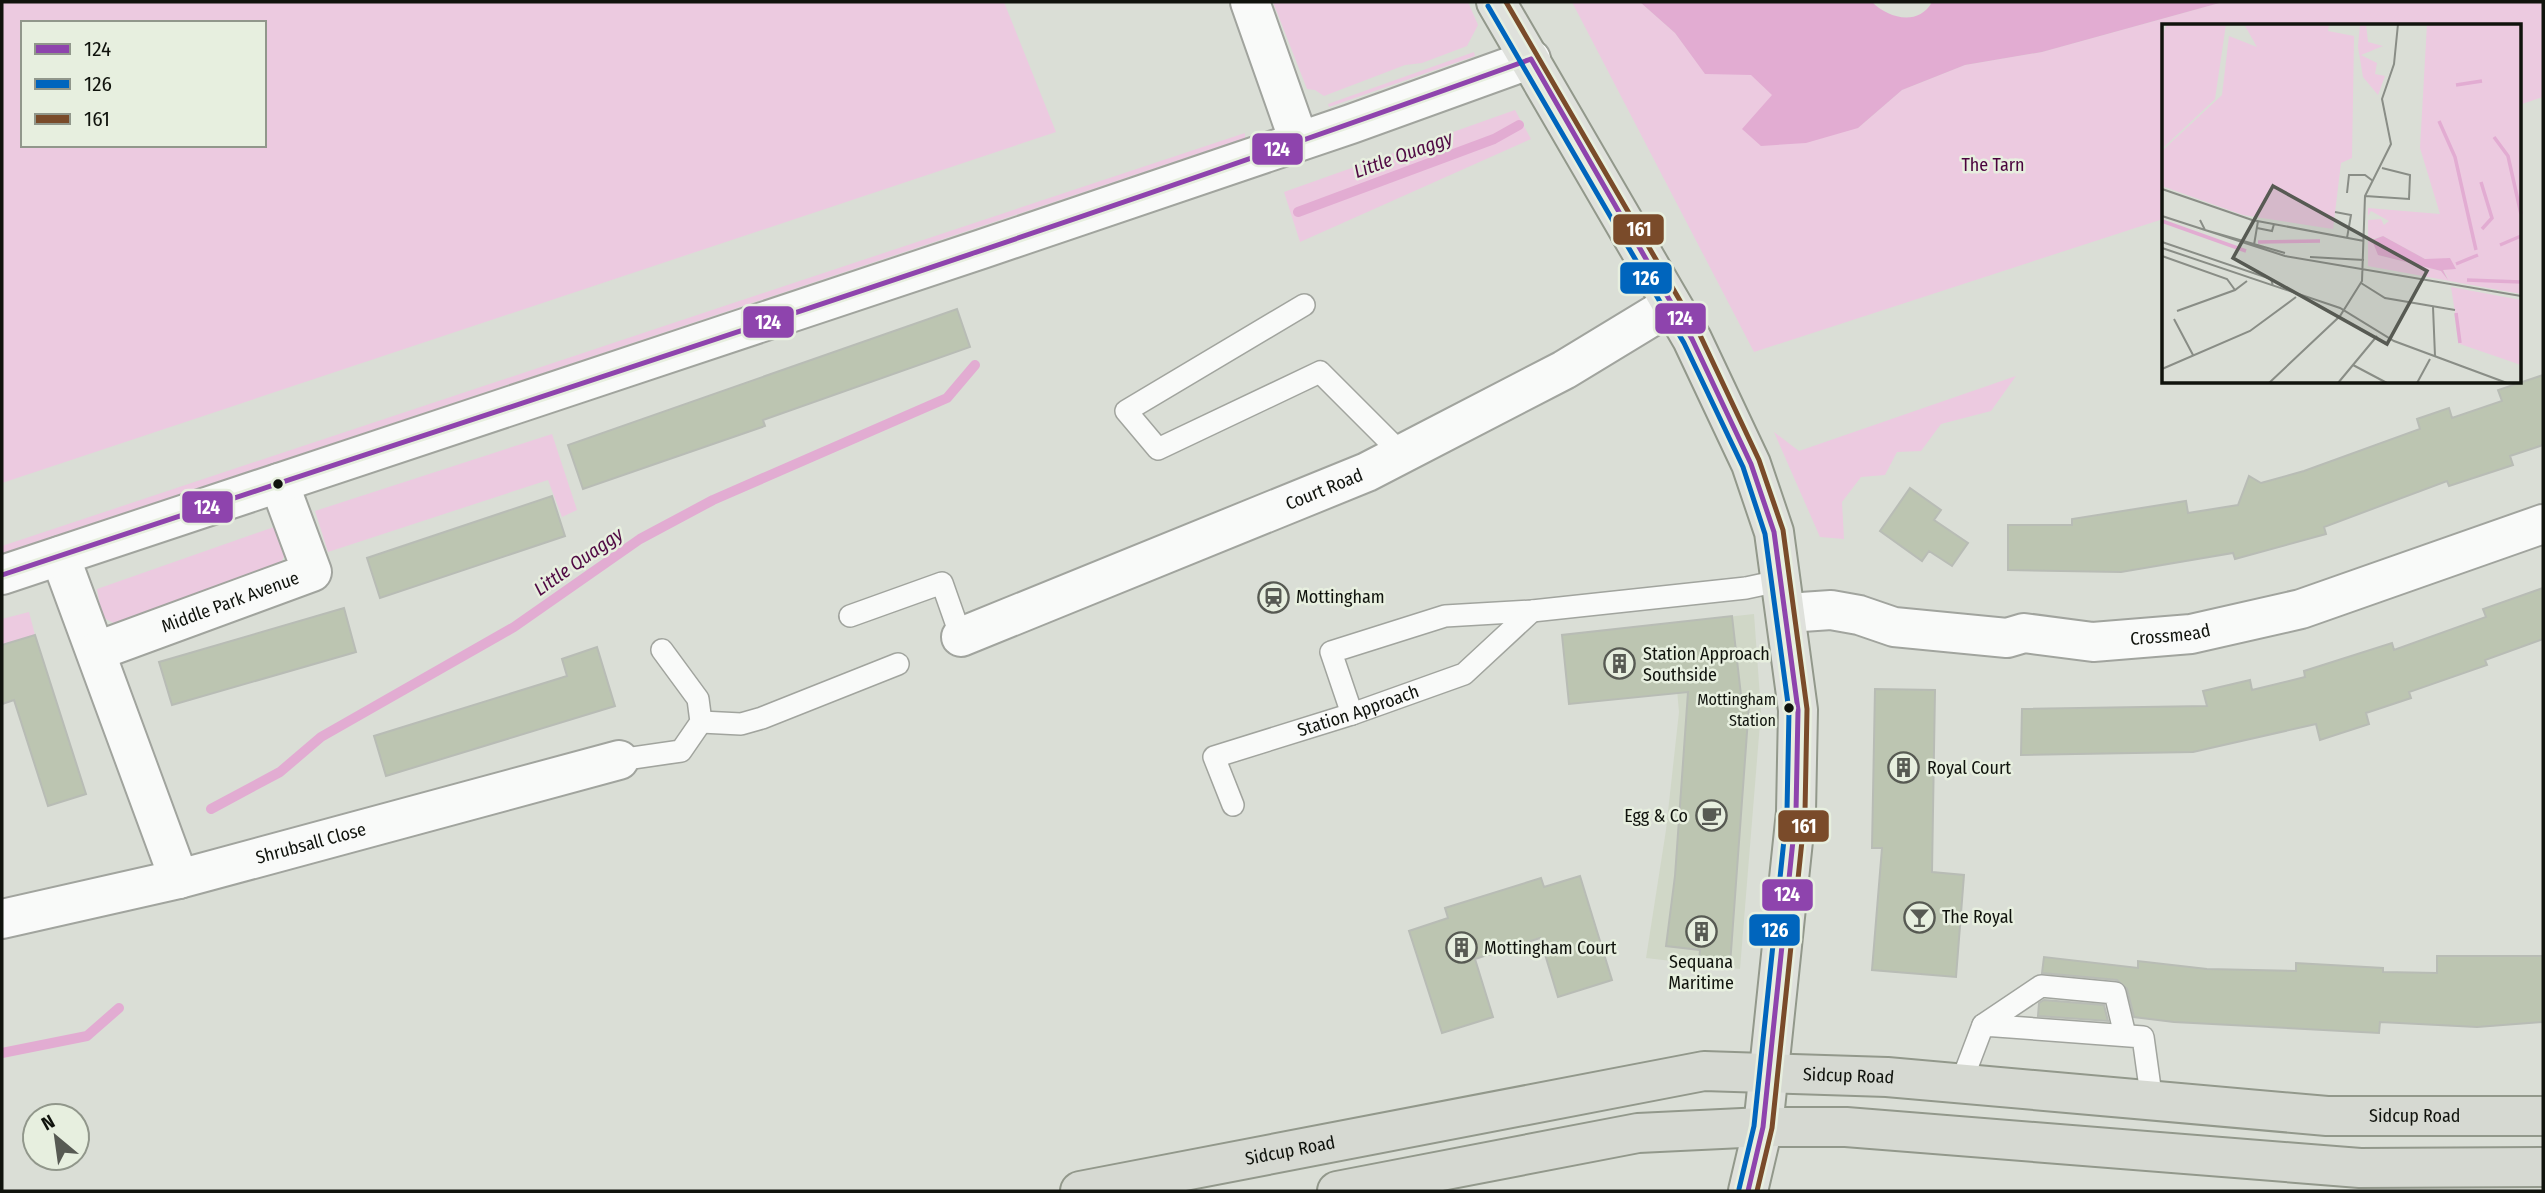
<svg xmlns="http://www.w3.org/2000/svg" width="2545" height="1193" viewBox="0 0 2545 1193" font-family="'Fira Sans Condensed',sans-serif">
	<rect width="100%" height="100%" fill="#daded6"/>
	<path fill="#d0d7c7" d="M 1754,614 L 1761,711 L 1740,969 L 1646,958 L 1666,830 L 1679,712 L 1671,623 Z"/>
	<path fill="#eccae0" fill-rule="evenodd" d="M 2,2 L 1004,2 L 1056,132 L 2,483 ZM 23,23 L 264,23 L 264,145 L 23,145 Z
		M 1273,2 L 1468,2 L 1478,25 L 1467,46 L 1422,63 L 1405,65 L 1324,96 L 1315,90 L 1307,89 Z
		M 1572,2 L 1640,2 L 1675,33 L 1705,73 L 1751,74 L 1773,95 L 1858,128 L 1902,90 L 1965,65 L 2042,52 L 2223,2 L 2543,2 L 2543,97 L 2519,105 L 2519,26 L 2164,26 L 2163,219 L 1754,352 Z
		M 1474,52 L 1475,56 L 1329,107 L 1328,104 Z
		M 1515,110 L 1531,139 L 1300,242 L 1284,192 Z
		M 1245,133 L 1245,138 L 2,554 L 2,546 Z
		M 2016,376 L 1991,411 L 1941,424 L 1921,451 L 1897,452 L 1885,475 L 1861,477 L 1842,502 L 1844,539 L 1820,537 L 1774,432 L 1799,451 Z
		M 552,434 L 577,510 L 562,517 L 548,480 L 328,552 L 315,511 Z
		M 274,527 L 286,551 L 276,576 L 123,628 L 102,617 L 97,589 Z
		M 29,612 L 35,635 L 2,646 L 2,619 Z"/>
	<path fill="#e2acd2" d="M 1640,2 L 1872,2 C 1888,18 1918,27 1932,2 L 2223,2 L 2042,52 L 1965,65 L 1902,90 L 1858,128 L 1806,143 L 1761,146 L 1742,129 L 1772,95 L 1751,75 L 1705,74 L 1675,33 Z"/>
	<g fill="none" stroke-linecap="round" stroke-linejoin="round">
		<path stroke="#e2acd2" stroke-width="10" d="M 1298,212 L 1494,139 L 1519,125
			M 211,809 L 280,772 L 321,737 L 514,627 L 640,539 L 713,500 L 947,398 L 975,365
			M 2,1053 L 87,1036 L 119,1008"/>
	</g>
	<path fill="#bcc5b1" stroke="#b8bcb5" stroke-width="2" d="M 957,309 L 970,347 L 763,420 L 765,426 L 583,489 L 568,445 Z
		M 2543,375 L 2543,445 L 2510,456 L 2513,465 L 2449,486 L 2447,481 L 2324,527 L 2326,534 L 2235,559 L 2233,553 L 2121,572 L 2008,570 L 2008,525 L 2072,525 L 2072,519 L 2186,501 L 2188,513 L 2238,505 L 2249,476 L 2261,483 L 2304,471 L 2420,429 L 2417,419 L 2449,408 L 2452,418 L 2502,401 L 2498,390 Z
		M 1910,488 L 1941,510 L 1934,520 L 1968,543 L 1952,566 L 1929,551 L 1922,561 L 1880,531 Z
		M 552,496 L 565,536 L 380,598 L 367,558 Z
		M 2543,588 L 2543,639 L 2485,660 L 2487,665 L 2409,692 L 2411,698 L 2366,713 L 2369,724 L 2320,740 L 2316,724 L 2193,752 L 2021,755 L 2022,709 L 2207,706 L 2203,691 L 2250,680 L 2252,690 L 2305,677 L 2304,671 L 2392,643 L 2394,650 L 2486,617 L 2483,609 Z
		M 344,608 L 356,652 L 172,705 L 159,662 Z
		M 1732,616 L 1742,704 L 1749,705 L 1730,965 L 1699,962 L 1700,950 L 1666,946 L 1675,876 L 1688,692 L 1569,704 L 1562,635 Z
		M 35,635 L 86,794 L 48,806 L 14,700 L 2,704 L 2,645 Z
		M 597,647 L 615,706 L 386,776 L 374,736 L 567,676 L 562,659 Z
		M 1875,689 L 1935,690 L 1932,872 L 1964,875 L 1956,977 L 1872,970 L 1882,848 L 1872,848 Z
		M 1580,876 L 1612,980 L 1558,997 L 1540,938 L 1475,959 L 1493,1017 L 1442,1033 L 1409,931 L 1448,918 L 1445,908 L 1541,878 L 1544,887 Z
		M 2437,956 L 2543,956 L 2543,1022 L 2477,1027 L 2380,1022 L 2379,1033 L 2174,1022 L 2134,1017 L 2127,989 L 2117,980 L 2042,973 L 2044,957 L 2138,968 L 2138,961 L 2207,969 L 2296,971 L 2296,963 L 2383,968 L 2383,972 L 2437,973 Z
		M 2044,1000 L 2104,1005 L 2108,1021 L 2038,1016 L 2039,1003 Z"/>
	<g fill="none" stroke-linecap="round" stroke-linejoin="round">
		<defs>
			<g id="service">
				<path d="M 1304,305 L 1126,411 L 1158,449 L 1320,372 L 1402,454"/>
				<path d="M 850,616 L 942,583 L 961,637"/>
				<path d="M 1352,714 L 1331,652 L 1445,616 L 1532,611 L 1746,588 L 1783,580"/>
				<path d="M 701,722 L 741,724 L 762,718 L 898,664"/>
				<path d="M 619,760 L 681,751 L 701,722 L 698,699 L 662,650"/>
				<path id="s1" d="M 1233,805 L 1214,757 L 1352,714 L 1464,674 L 1532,611"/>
				<path d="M 1983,1025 L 2041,986 L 2115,993 L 2125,1035"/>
				<path d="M 1961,1083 L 1983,1025 L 2143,1037 L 2152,1102"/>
			</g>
			<g id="minor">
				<path d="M 1250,2 L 1299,141"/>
				<path d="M 60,556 L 179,879"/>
				<path id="s2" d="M 1787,613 L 1831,610 L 1859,615 L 1894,627 L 2007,638 L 2024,633 L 2093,642 L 2191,634 L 2301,609 L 2543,524"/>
				<path id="s3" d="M 961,637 L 1367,472 L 1564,370 L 1671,305"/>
				<path id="s4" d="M 97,651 L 312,572 L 279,483"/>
				<path id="s5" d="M 2,919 L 179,879 L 619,760"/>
			</g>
			<path id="tertiary" d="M 2,575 L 982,249 L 1351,124 L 1531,59"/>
			<path id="primary" d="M 1496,2 L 1692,339 L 1751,464 L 1774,532 L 1798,710 L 1796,812 L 1763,1127 L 1748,1191"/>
			<g id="trunk">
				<path id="s6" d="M 1080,1191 L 1704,1071 L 1887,1077 L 2327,1116 L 2543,1116"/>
				<path d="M 1337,1191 L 1638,1133 L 1763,1127 L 1846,1127 L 2360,1168 L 2543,1167"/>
			</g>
		</defs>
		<use href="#service" stroke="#a1a49e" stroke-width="24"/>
		<use href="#minor" stroke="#a1a49e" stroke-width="42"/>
		<use href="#tertiary" stroke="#a1a49e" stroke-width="42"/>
		<use href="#primary" stroke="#92988b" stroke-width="42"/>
		<use href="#trunk" stroke="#92988b" stroke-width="42"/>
		<use href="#service" stroke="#f9faf9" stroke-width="21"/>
		<use href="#minor" stroke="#f9faf9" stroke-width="38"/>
		<use href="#tertiary" stroke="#f9faf9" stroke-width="38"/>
		<use href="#primary" stroke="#dfe1dc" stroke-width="38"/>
		<use href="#trunk" stroke="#d6d9d2" stroke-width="38"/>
		<defs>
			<path id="bus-1" d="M 1531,59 L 1692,339 L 1751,464 L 1774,532 L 1798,710 L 1796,812 L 1763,1127 L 1748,1191
				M 2,575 C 512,405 1025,242 1531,59"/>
			<path id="bus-2" d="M 1488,6 L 1684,343 L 1743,467 L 1765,534 L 1789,711 L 1787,811 L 1754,1126 L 1739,1189"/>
			<path id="bus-3" d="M 1506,2 L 1700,335 L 1759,460 L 1783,530 L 1807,709 L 1805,812 L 1772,1128 L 1757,1191"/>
		</defs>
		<use href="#bus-1" stroke="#e7efdf" stroke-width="10"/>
		<use href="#bus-2" stroke="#e7efdf" stroke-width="10"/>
		<use href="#bus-3" stroke="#e7efdf" stroke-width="10"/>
		<use href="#bus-1" stroke="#8e44ad" stroke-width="5"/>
		<use href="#bus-2" stroke="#0065bd" stroke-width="5"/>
		<use href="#bus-3" stroke="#7a4b2a" stroke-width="5"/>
	</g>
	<defs>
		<symbol id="station-ring" viewBox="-11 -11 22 22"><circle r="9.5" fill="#e7efdf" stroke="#575a53" stroke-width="1.5"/><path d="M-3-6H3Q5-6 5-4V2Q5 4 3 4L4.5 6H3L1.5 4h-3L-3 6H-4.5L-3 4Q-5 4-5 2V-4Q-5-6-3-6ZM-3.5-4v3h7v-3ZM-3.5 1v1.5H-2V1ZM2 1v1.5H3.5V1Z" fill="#575a53"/></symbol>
		<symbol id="building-ring" viewBox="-11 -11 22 22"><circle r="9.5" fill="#e7efdf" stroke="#575a53" stroke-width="1.5"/><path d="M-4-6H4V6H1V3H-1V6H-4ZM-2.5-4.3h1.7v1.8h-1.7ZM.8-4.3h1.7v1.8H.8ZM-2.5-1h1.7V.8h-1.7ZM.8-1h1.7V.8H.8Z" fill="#575a53"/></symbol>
		<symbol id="cafe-ring" viewBox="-11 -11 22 22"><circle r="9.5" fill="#e7efdf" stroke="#575a53" stroke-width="1.5"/><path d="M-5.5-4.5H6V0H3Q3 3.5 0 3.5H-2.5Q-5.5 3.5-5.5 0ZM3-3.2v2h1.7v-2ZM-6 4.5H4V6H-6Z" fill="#575a53"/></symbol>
		<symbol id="bar-ring" viewBox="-11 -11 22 22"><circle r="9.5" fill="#e7efdf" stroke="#575a53" stroke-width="1.5"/><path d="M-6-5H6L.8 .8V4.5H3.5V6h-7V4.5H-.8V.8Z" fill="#575a53"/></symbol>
	</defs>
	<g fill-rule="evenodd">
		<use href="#station-ring" x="1256" y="580" width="35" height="35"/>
		<use href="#building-ring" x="1602" y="646" width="35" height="35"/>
		<use href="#building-ring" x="1886" y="750" width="35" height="35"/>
		<use href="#cafe-ring" x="1694" y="798" width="35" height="35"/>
		<use href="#bar-ring" x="1902" y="900" width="35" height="35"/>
		<use href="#building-ring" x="1684" y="914" width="35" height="35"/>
		<use href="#building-ring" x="1444" y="930" width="35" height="35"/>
	</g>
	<g fill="#10130d" stroke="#e7efdf" stroke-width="2.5">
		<circle cx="278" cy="484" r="6"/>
		<circle cx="1789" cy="708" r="6"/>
	</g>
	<g text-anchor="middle" stroke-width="5" stroke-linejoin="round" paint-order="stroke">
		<g font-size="16" fill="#10130d" stroke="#e7efdf" text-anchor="end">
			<text x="1776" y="705">Mottingham<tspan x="1776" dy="21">Station</tspan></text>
		</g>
		<g font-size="18" fill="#4a033d" stroke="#e7efdf">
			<text x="1993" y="171">The Tarn</text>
		</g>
		<g font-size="18" fill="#10130d" stroke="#e7efdf">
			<text dy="6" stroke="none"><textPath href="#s3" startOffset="392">Court Road</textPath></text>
			<text dy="6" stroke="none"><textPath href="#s4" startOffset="142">Middle Park Avenue</textPath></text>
			<text dy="6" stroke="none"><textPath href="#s2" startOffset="388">Crossmead</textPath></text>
			<text dy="6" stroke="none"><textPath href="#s1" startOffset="203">Station Approach</textPath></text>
			<text dy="6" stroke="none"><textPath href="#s5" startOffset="318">Shrubsall Close</textPath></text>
			<text dy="6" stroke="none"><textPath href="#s6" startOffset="780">Sidcup Road</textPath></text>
			<text dy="6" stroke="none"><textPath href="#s6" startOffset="1348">Sidcup Road</textPath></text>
			<text dy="6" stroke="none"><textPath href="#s6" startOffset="214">Sidcup Road</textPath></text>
		</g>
		<g font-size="18" fill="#10130d" stroke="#e7efdf" text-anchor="start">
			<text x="1296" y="603">Mottingham</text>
			<text x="1643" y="660">Station Approach<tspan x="1643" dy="21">Southside</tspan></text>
			<text x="1927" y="774">Royal Court</text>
			<text x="1688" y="822" text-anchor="end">Egg &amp; Co</text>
			<text x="1942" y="923">The Royal</text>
			<text x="1484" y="954">Mottingham Court</text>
			<text x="1701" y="968" text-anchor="middle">Sequana<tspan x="1701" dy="21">Maritime</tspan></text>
		</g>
		<g font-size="19" font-style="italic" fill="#500943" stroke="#e7efdf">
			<text transform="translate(1403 154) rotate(-20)" y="7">Little Quaggy</text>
			<text transform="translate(578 561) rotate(-35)" y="7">Little Quaggy</text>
		</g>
	</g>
	<g transform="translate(2162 24)">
		<rect width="359" height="359" fill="#daded6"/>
		<path d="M 5,0 L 64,0 L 53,75 L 0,125 L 0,12 ZM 82,0 L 167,0 L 166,7 L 192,12 L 190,134 L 179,139 L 171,205 L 81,191 L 0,162 L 0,127 L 60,71 L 67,12 L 95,23 ZM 198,0 L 204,0 L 206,18 L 221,22 L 199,31 L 215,39 L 213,50 L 223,52 L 216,71 L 201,53 L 196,23 ZM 265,0 L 359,0 L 359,270 L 206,242 L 206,196 L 219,195 L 222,201 L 227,197 L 209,187 L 206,192 L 206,184 L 278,190 L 258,124 ZM 221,212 L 263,235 L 294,244 L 281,246 L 287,255 L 279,247 L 219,232 L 210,215 ZM 289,263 L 359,276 L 359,341 L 298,320 Z" fill="#eccae0" fill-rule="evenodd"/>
		<path d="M 221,212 L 263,235 L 288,234 L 294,245 L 281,246 L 286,256 L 279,247 L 216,231 L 210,216 Z" fill="#e2acd2"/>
		<path fill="none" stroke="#e2acd2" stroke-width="3.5" d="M 294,61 L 320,57M 277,97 L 293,133 L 314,226M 332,113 L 346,132 L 359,190M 319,158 L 330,194 L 320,205M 0,197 L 84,227M 96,218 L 158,217M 338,221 L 359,212M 294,240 L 316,231M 305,256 L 359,258M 294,289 L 298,319"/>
		<path fill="none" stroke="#898d86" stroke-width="2" d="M 0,165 L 90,196 L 202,217M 185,169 L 187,151 L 203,151 L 211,157M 203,172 L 247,175 L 248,151 L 220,144M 173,188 L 189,191 L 185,214M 0,192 L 123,232 L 359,272M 38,196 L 43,206 L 123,229M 95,204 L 110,207 L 112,200M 0,218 L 109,255 L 111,262M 92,221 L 96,197M 0,224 L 178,284 L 232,317 L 345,359M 0,232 L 65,255 L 73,266M 148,233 L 202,236M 199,259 L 223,274 L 293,286M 271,283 L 273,332M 15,287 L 73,266 L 85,257M 12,295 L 31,331M 191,341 L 225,359M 0,345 L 88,307 L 134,273M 107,359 L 178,292 L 200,257 L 203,172 L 229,120 L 220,75 L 232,40 L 236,0M 176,359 L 215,312M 255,359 L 268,335"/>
		<path fill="#575a53" fill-opacity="0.15" stroke="#575a53" stroke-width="3.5" d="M 111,162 L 265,247 L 225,320 L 71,234 Z"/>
		<rect width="359" height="359" fill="none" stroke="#10130d" stroke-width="3.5"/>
	</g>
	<g stroke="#e7efdf" stroke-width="2.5">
		<rect x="1251" y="132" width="53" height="34" rx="7" fill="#8e44ad"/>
		<rect x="1612" y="213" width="53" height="33" rx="7" fill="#7a4b2a"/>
		<rect x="1619" y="261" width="54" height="34" rx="7" fill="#0065bd"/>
		<rect x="1654" y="302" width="53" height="33" rx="7" fill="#8e44ad"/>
		<rect x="742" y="305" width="53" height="34" rx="7" fill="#8e44ad"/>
		<rect x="181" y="490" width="53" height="34" rx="7" fill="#8e44ad"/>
		<rect x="1777" y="809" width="53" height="34" rx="7" fill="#7a4b2a"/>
		<rect x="1761" y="878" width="53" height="34" rx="7" fill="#8e44ad"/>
		<rect x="1748" y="913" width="53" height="34" rx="7" fill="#0065bd"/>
	</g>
	<g font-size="19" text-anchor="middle" font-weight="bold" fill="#fff">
		<text x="1277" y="156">124</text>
		<text x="1639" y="236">161</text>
		<text x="1646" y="285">126</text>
		<text x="1680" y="325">124</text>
		<text x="768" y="329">124</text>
		<text x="207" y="514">124</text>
		<text x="1804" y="833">161</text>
		<text x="1787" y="901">124</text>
		<text x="1775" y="937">126</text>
	</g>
	<rect width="2545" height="1193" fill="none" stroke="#10130d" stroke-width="7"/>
	<rect x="21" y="21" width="245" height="126" fill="#e7efdf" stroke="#91978b" stroke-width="2"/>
	<rect x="35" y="44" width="35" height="10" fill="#8e44ad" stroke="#91978b" stroke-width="2"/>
	<text x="84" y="56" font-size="21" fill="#10130d">124</text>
	<rect x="35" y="79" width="35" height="10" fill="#0065bd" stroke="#91978b" stroke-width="2"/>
	<text x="84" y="91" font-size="21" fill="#10130d">126</text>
	<rect x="35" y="114" width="35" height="10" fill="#7a4b2a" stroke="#91978b" stroke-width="2"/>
	<text x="84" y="126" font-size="21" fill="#10130d">161</text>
	<g transform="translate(56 1137) rotate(331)"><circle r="33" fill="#e7efdf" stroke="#91978b" stroke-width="2"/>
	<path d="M0-5L12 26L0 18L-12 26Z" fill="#575a53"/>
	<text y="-10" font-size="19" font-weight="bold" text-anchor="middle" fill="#10130d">N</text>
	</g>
</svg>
